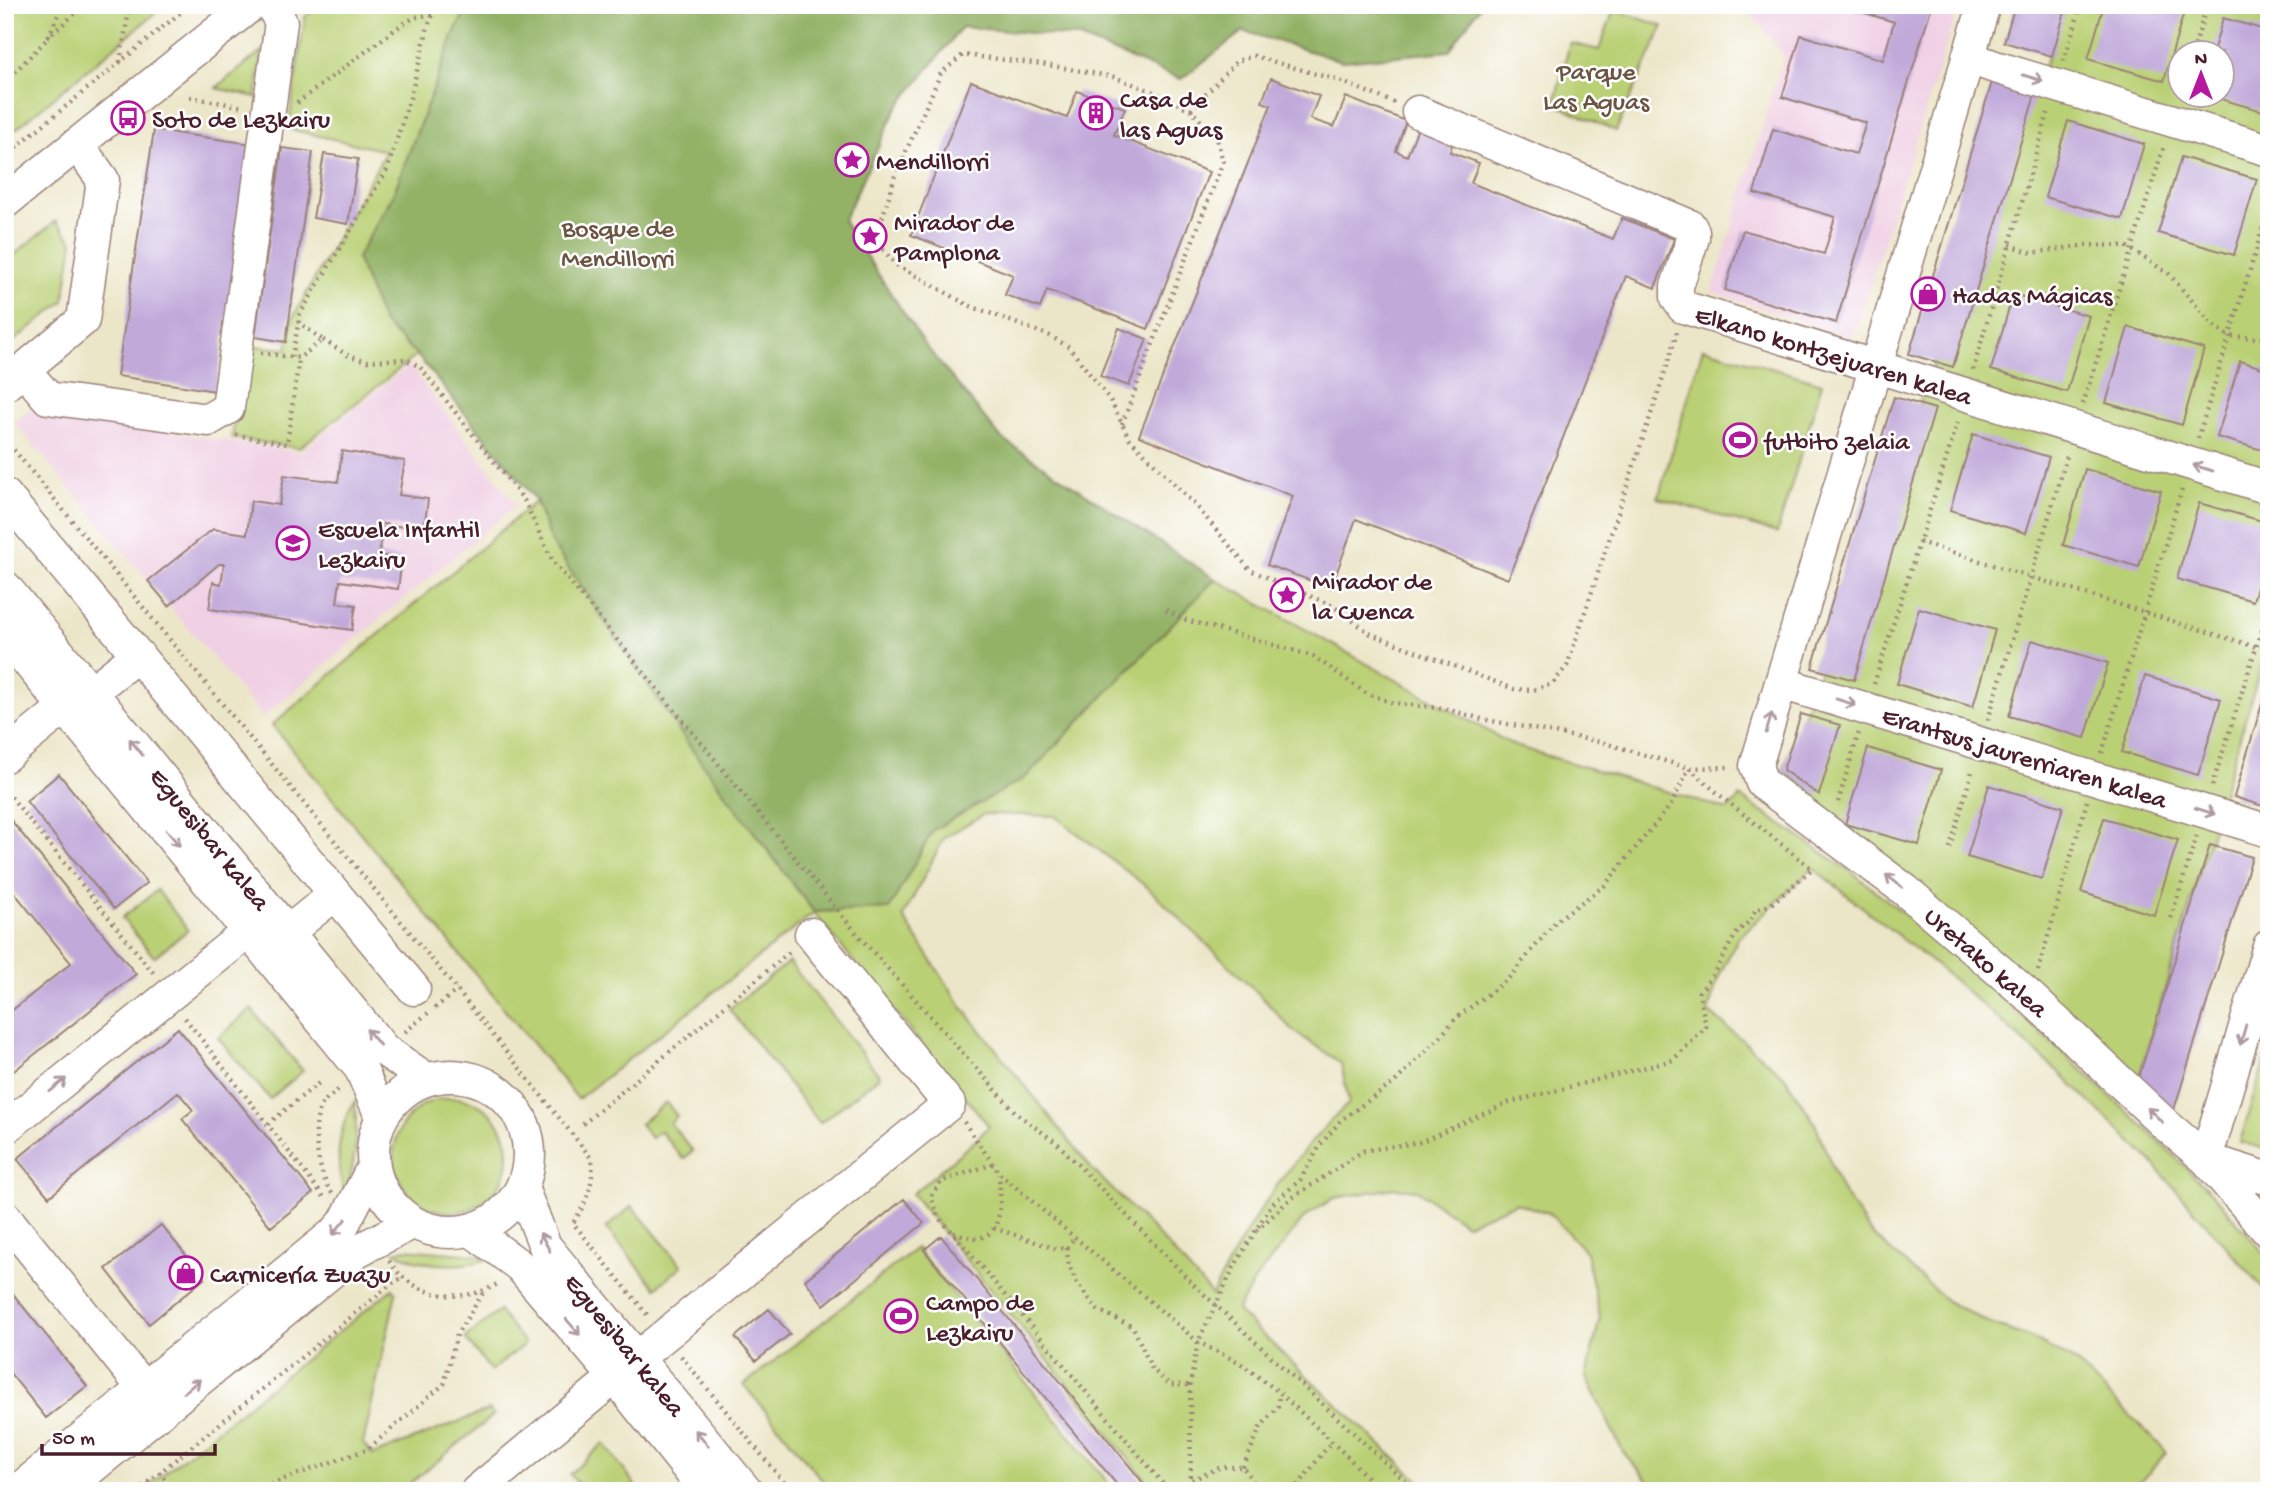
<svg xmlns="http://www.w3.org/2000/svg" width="2274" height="1496" viewBox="0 0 2274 1496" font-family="'Gochi Hand',sans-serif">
	<rect width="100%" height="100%" fill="#fff"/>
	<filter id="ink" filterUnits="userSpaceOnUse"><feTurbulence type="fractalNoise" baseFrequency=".0143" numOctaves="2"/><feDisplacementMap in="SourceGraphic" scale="14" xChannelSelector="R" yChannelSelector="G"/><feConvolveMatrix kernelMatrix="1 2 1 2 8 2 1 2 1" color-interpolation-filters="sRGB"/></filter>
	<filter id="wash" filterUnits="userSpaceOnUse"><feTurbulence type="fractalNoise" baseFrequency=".00686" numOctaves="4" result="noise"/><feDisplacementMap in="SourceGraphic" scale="28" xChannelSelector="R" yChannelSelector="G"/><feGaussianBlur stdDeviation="1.57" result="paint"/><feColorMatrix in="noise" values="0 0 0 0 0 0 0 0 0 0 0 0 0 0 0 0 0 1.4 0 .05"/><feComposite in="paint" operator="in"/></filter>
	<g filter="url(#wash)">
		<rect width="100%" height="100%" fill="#ece6c8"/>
		<path fill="#f0d0e4" d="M 1745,5 L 1959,5 L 1853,338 L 1712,292 L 1784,56 Z
			M 409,365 L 516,505 L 263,717 L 14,422 L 29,410 L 300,452 Z"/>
		<path fill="#bad074" stroke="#827850" stroke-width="2" fill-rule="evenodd" d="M 5,5 L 165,5 L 5,138 Z
			M 320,5 L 470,5 L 456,29 L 393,195 L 357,258 L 383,323 L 417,355 L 299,448 L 232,438 L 245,345 L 287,349 L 293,317 L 386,151 L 288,129 L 305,17 Z
			M 2067,5 L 2269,5 L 2269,639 L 2138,1080 L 1783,770 ZM 2180,52 L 2222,52 L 2222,94 L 2180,94 Z
			M 1614,10 L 1663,26 L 1616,131 L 1554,104 L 1570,43 L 1599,50 Z
			M 263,50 L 256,97 L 216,88 Z
			M 56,221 L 73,242 L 64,301 L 5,348 L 5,262 Z
			M 1703,348 L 1822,383 L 1777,533 L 1658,498 Z
			M 536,501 L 551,542 L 693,751 L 814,912 L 889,909 L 933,830 L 1026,777 L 1215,579 L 1515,746 L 1728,810 L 1740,797 L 1853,873 L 1958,957 L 2155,1137 L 2215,1196 L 2269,1259 L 2269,1295 L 2149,1159 L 2062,1075 L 1949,976 L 1813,868 L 1738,938 L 1719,976 L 1708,1011 L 1785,1077 L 1815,1123 L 1841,1189 L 1870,1232 L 1948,1302 L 1991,1324 L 2029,1337 L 2075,1361 L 2167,1452 L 2132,1491 L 1657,1491 L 1623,1452 L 1586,1377 L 1600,1318 L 1586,1252 L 1549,1213 L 1516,1203 L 1466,1224 L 1417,1190 L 1395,1188 L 1334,1198 L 1305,1217 L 1255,1280 L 1237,1311 L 1430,1491 L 1155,1491 L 912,1194 L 977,1139 L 989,1126 L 814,913 L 578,1099 L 272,725 ZM 984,814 L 1055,816 L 1148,888 L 1262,997 L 1291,1029 L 1341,1063 L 1349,1103 C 1289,1159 1249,1222 1212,1295 L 1157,1234 L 1091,1168 L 962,1007 L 903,917 L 944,838 Z
			M 157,890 L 188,930 L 154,957 L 122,918 Z
			M 789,962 L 880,1076 L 820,1123 L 729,1009 Z
			M 251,1009 L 303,1071 L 270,1099 L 218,1038 Z
			M 2269,1046 L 2269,1150 L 2240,1142 Z
			M394 1155a57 57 0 1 1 114 0a57 57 0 1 1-114 0Z
			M 355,1101 C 357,1131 356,1166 345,1194 C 334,1164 337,1128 355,1101 Z
			M 666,1102 L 677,1116 L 670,1123 L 693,1151 L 683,1159 L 660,1131 L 651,1138 L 640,1124 Z
			M 632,1206 L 682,1266 L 656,1288 L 606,1228 Z
			M 916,1248 L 1115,1491 L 831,1491 L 744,1385 Z
			M 405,1249 L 476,1255 L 486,1260 C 456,1268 422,1266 395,1252 Z
			M 393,1288 L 396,1293 L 363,1444 L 373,1455 L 489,1410 L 494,1415 L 401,1491 L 142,1491 Z
			M 499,1311 L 525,1344 L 491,1371 L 465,1338 Z
			M 604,1443 L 635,1485 L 628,1491 L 584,1491 L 570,1474 Z"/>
		<path fill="#93b266" stroke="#6e6848" stroke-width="2" d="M 470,5 L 1481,5 L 1449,51 L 1342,61 L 1243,31 L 1181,79 L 1077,37 L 962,27 L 896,109 L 843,221 L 925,345 L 1001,438 L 1215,579 L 1026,777 L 933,830 L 889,909 L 814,912 L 693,751 L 551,542 L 536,500 L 417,355 L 383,323 L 357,258 L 393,195 L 456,29 Z"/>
		<g id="blocks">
			<path fill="#c1aada" d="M 1840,5 L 1932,5 L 1836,323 L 1725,290 L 1743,230 L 1824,254 L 1835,217 L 1754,193 L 1773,129 L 1856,154 L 1866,123 L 1782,97 L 1801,35 L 1883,60 L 1894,22 Z
				M 2015,5 L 2067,5 L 2052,56 L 2004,42 Z
				M 2104,5 L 2186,5 L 2164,81 L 2088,59 Z
				M 2223,18 L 2269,31 L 2269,113 L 2207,95 L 2222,94 L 2222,52 L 2213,52 Z
				M 1271,78 L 1319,96 L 1310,119 L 1334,127 L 1346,97 L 1406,121 L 1396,151 L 1407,156 L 1419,125 L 1454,139 L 1450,152 L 1479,163 L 1471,183 L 1613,239 L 1622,218 L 1674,239 L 1655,288 L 1626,276 L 1508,579 L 1356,519 L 1331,588 L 1267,565 L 1293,496 L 1139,436 L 1271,105 L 1262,102 Z
				M 971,81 L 1067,118 L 1077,91 L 1125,108 L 1114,135 L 1209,172 L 1148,329 L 1047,290 L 1040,308 L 1005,295 L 1013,275 L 911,235 Z
				M 1992,82 L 2035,95 L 1953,367 L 1909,354 Z
				M 2068,121 L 2144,144 L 2122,219 L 2045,197 Z
				M 154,130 L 252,144 L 216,391 L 117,376 Z
				M 282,148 L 313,152 L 286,342 L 255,337 Z
				M 324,154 L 358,159 L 348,224 L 313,218 Z
				M 2181,157 L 2257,179 L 2234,255 L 2158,233 Z
				M 2013,294 L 2089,316 L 2067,392 L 1991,370 Z
				M 2128,327 L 2204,349 L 2182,425 L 2106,403 Z
				M 1119,328 L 1147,339 L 1129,386 L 1100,376 Z
				M 2240,361 L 2269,370 L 2269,452 L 2217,437 Z
				M 1894,397 L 1935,409 L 1854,680 L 1812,668 Z
				M 1973,434 L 2049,457 L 2026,533 L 1950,510 Z
				M 342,451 L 405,461 L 399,495 L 428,499 L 424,530 L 383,524 L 379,555 L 402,559 L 398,589 L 340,581 L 337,603 L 356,605 L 352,630 L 209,609 L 213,582 L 221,584 L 224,564 L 219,564 L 169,606 L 148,581 L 213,529 L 247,534 L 251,501 L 279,505 L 284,475 L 338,482 Z
				M 2085,469 L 2161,491 L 2139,567 L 2063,545 Z
				M 2199,503 L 2269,523 L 2269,548 L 2253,601 L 2177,579 Z
				M 1919,608 L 1995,630 L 1973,707 L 1897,684 Z
				M 2032,640 L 2108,663 L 2085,738 L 2009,716 Z
				M 2145,676 L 2221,699 L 2198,775 L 2122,752 Z
				M 2268,684 L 2269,684 L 2269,808 L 2234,797 Z
				M 1801,714 L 1840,725 L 1819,795 L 1783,770 Z
				M 1868,748 L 1941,770 L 1919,845 L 1845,824 Z
				M 59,774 L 147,883 L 114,909 L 26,801 Z
				M 1989,785 L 2063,807 L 2042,879 L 1967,857 Z
				M 5,813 L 136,974 L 5,1078 L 5,1016 L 71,963 L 5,881 Z
				M 2104,818 L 2178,840 L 2154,915 L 2081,892 Z
				M 2210,845 L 2252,857 L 2173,1113 L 2138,1080 Z
				M 178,1028 L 313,1193 L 271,1227 L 182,1119 L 193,1110 L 178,1092 L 49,1197 L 17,1159 Z
				M 904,1199 L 924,1223 L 824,1305 L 805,1280 Z
				M 161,1225 L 205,1278 L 149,1324 L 106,1269 Z
				M 941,1236 L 1150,1491 L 1122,1491 L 924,1250 Z
				M 5,1284 L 87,1386 L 46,1418 L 5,1367 Z
				M 769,1309 L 790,1334 L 756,1361 L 735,1337 Z"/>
		</g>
	</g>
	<g filter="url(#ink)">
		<use href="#blocks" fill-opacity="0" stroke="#9b827a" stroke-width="2"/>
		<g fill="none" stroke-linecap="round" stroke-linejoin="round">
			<defs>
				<path id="minor" d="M 1984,5 L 1756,766 L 1762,783 L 1905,890 L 2030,997 L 2166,1125 L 2206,1159 L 2269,1232
					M 1968,57 L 1992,66 L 2269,150
					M 1418,112 L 1690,226 L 1693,232 L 1693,238 L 1677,286 L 1677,298 L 1683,307 L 2269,488
					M 5,202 L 251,5
					M 24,370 L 48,398 L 208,420 L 228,408 L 281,22 L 271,5
					M 5,385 L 83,320 L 103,180 L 77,144
					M 5,495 L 414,989
					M 5,587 L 384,1050 L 426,1079
					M 5,634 L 361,1069 L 381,1116
					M 1781,683 L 2269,831
					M 91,692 L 138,655
					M 5,756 L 65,707
					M 288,932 L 335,894
					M373 1154a78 78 0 1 1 156 0a78 78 0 1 1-156 0Z
					M 5,1128 L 249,931
					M 2206,1159 L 2269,946
					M 2206,1159 L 2269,1179
					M 522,1188 L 545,1246 L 746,1491
					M 5,1217 L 144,1389
					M 471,1230 L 520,1266 L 615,1377 L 706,1491
					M 637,1358 L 949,1104 L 811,934
					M 17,1491 L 336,1232 L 344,1223 L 373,1167
					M 63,1491 L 357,1251 L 412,1223
					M 477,1491 L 615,1377"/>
			</defs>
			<use href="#minor" stroke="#9b827a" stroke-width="35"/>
			<path stroke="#9b827a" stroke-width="4.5" stroke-dasharray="2 5" stroke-linecap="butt" d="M 47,38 L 85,5
				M 2193,52 L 2207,5
				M 2064,61 L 2081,5
				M 120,62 L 130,5
				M 5,82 L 47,39 L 63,5
				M 190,97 L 244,107
				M 297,103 L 401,25 L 416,17 L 434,14
				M 1191,110 L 1237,61 L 1254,56 L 1340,81 L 1395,103
				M 5,156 L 190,5
				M 2010,245 L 2032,253 L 2086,245 L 2126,246 L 2169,274 L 2212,324 L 2229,336 L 2269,339
				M 323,340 L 347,355 L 367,361 L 405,359 L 420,367 L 524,500 L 552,560 L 858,935 L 1017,1114 L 1057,1143 L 1193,1284 L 1416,1491
				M 261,353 L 299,358 L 323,340 L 298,322
				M 292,357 L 300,314 L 387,170 L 411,95 L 428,26 L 437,5
				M 1973,370 L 2049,110
				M 2083,404 L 2164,146
				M 1122,424 L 1223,162 L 1217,139 L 1191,110 L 1149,90 L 1114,77 L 1042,64 L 963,55 L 941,73 L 895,176 L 879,229 L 880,246 L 895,264 L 968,305 L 1050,336 L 1069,347 L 1110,400 L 1129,438 L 1197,507 L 1250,570 L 1333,606 L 1371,634 L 1514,689 L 1533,690 L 1543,687 L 1553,683 L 1567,666 L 1665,372 L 1677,332
				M 236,435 L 287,444 L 299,358
				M 2198,438 L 2269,208
				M 5,439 L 457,990 L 592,1159 C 594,1185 587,1202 573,1223 L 649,1317
				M 1919,542 L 2256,647
				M 1166,610 L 1186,620 L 1313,656 L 1366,693 L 1393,703 L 1446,709 L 1482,719 L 1601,742 L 1689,768 L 1731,767
				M 1874,684 L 1959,419
				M 1988,720 L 2068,453
				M 2102,753 L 2183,486
				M 2212,786 L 2269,607
				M 11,797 L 156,976
				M 1838,802 L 1859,732
				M 1950,848 L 1973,768
				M 2171,918 L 2197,835
				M 2038,971 L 2087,801
				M 435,1008 L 457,990
				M 185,1018 L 324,1197
				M 405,1032 L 428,1013
				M 964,1122 L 999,1173 L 1198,1342 L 1240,1363 L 1279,1392 L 1348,1457 L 1380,1491
				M 268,1124 L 320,1082
				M 583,1124 L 792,950
				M 993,1164 L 942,1181 L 931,1196 L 938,1217 L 953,1233 L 1169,1491
				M 332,1193 C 318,1176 309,1122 323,1103 C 327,1098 335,1093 340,1088
				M 994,1228 L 1056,1249 L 1067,1248 L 1075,1237
				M 954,1233 C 960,1234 969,1238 975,1238 C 1006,1238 1000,1194 999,1174
				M 1067,1248 L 1068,1262 L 1077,1284 L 1098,1310 L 1133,1327 L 1152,1369 L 1170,1385 L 1190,1385
				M 389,1261 C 394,1267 398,1274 404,1278 C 431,1300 470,1301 499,1283
				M 681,1356 L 791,1491
				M 1243,1467 L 1260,1428 L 1278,1406 L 1279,1393
				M 159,1472 L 175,1491
				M 1192,1480 L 1221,1467 L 1243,1467 L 1260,1491
				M 137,1491 L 394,1282 L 403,1278
				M 251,1491 L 368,1449 L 444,1384 L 457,1334 L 483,1293
				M 1191,1491 L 1190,1385 L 1198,1342 L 1234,1267 L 1271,1205 L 1300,1180 L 1321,1144 L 1341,1120 L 1395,1082 L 1441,1036 L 1455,1019 L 1508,979 L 1557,920 L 1604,886 L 1671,805 L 1689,768 C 1728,804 1771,835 1812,869 L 1770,905 L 1755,910 C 1748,928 1743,923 1735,936 C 1723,955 1715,975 1699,992 L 1706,1027 L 1673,1060 L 1508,1103 L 1420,1142 L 1363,1151 L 1289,1200 L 1254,1233
				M 1294,1491 L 1331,1442"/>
			<use href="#minor" stroke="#fff" stroke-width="32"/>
		</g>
		<defs><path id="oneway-shaft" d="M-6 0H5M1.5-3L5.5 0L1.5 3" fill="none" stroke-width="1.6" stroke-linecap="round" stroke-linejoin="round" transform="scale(1.75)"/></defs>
		<g stroke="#ae9aa0">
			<use href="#oneway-shaft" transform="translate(2033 78) rotate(17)"/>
			<use href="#oneway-shaft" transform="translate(2203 468) rotate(-163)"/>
			<use href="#oneway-shaft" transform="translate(1846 702) rotate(17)"/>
			<use href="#oneway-shaft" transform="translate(1769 723) rotate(-74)"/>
			<use href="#oneway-shaft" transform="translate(136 747) rotate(-129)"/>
			<use href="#oneway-shaft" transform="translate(2205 811) rotate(17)"/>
			<use href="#oneway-shaft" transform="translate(173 838) rotate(50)"/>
			<use href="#oneway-shaft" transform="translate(1894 881) rotate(-143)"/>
			<use href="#oneway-shaft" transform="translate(2243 1035) rotate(106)"/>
			<use href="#oneway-shaft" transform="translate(373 1037) rotate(-129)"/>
			<use href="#oneway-shaft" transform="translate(58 1085) rotate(-39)"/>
			<use href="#oneway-shaft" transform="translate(2155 1115) rotate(-136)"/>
			<use href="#oneway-shaft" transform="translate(339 1227) rotate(130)"/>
			<use href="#oneway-shaft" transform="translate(545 1242) rotate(-118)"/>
			<use href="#oneway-shaft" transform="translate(573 1327) rotate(49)"/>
			<use href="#oneway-shaft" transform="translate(192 1386) rotate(-39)"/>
			<use href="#oneway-shaft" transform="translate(702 1438) rotate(-129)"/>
		</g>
	</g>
	<defs>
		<symbol id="building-ring" viewBox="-11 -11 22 22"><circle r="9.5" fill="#fff" stroke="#b5179e" stroke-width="1.5"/><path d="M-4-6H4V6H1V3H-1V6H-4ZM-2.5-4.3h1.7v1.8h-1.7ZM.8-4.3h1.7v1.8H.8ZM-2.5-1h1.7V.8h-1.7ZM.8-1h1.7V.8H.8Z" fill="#b5179e"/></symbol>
		<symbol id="bus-ring" viewBox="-11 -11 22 22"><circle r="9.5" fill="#fff" stroke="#b5179e" stroke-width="1.5"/><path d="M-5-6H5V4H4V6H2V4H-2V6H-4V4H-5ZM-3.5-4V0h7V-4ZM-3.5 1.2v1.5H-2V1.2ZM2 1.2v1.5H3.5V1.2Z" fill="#b5179e"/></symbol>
		<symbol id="sight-ring" viewBox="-11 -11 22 22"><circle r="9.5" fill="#fff" stroke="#b5179e" stroke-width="1.5"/><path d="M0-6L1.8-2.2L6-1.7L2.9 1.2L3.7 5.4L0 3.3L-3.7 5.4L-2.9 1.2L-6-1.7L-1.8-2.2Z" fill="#b5179e"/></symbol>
		<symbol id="shop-ring" viewBox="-11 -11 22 22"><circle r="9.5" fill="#fff" stroke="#b5179e" stroke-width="1.5"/><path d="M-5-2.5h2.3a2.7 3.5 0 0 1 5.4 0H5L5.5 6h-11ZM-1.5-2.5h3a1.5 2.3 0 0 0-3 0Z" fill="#b5179e"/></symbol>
		<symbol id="stadium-ring" viewBox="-11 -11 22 22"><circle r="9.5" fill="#fff" stroke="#b5179e" stroke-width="1.5"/><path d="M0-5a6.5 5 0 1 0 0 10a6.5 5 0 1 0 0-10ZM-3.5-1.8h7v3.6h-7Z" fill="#b5179e"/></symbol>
		<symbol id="school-ring" viewBox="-11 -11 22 22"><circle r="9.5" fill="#fff" stroke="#b5179e" stroke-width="1.5"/><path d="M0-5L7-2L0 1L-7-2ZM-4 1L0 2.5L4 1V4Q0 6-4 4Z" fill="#b5179e"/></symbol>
	</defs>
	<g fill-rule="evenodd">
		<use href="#building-ring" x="1077" y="94" width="38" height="38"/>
		<use href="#bus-ring" x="109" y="99" width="38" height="38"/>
		<use href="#sight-ring" x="833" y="141" width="38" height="38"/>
		<use href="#sight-ring" x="851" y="217" width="38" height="38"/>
		<use href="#shop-ring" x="1909" y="275" width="38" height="38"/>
		<use href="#stadium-ring" x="1721" y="421" width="38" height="38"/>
		<use href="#school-ring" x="274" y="524" width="38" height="38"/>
		<use href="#sight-ring" x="1268" y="576" width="38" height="38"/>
		<use href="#shop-ring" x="167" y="1254" width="38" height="38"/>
		<use href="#stadium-ring" x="882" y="1297" width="38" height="38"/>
	</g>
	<g text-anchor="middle" stroke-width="5" stroke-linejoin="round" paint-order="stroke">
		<g font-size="26" fill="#6c5441" stroke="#fff">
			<text x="1596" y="79">Parque<tspan x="1596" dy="30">Las Aguas</tspan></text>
			<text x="618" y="236">Bosque de<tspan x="618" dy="30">Mendillorri</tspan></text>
		</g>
		<g font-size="26" fill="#4a1f2b" stroke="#fff" text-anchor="start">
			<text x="1120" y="107">Casa de<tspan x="1120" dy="30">las Aguas</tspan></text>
			<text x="152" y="127">Soto de Lezkairu</text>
			<text x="876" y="169">Mendillorri</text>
			<text x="894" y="230">Mirador de<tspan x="894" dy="30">Pamplona</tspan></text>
			<text x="1952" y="303">Hadas Mágicas</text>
			<text x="1764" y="449">futbito zelaia</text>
			<text x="318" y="537">Escuela Infantil<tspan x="318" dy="30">Lezkairu</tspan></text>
			<text x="1312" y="589">Mirador de<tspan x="1312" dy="30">la Cuenca</tspan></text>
			<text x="210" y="1282">Carnicería Zuazu</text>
			<text x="926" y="1310">Campo de<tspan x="926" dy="30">Lezkairu</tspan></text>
		</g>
		<g font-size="26" fill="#4a1f2b" stroke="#fff">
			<text transform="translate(1834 354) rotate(17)" y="9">Elkano kontzejuaren kalea</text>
			<text transform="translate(2025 756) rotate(17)" y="9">Erantsus jaurerriaren kalea</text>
			<text transform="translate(211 838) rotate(51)" y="9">Eguesibar kalea</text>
			<text transform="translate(1987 961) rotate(41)" y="9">Uretako kalea</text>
			<text transform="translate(626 1344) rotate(51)" y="9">Eguesibar kalea</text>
		</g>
	</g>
	<rect width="2274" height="1496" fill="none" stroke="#fff" stroke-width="28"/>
	<g transform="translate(2201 74)"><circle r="33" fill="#ffffff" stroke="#b7a5aa" stroke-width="2"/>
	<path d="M0-5L12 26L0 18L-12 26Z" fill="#b5179e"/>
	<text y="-10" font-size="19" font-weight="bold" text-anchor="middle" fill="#4a1f2b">N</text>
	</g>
	<path d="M42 1444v10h173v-10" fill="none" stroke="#4a1f2b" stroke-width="3.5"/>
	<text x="52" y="1444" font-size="21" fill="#4a1f2b" stroke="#ffffff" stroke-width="5" paint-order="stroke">50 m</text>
</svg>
